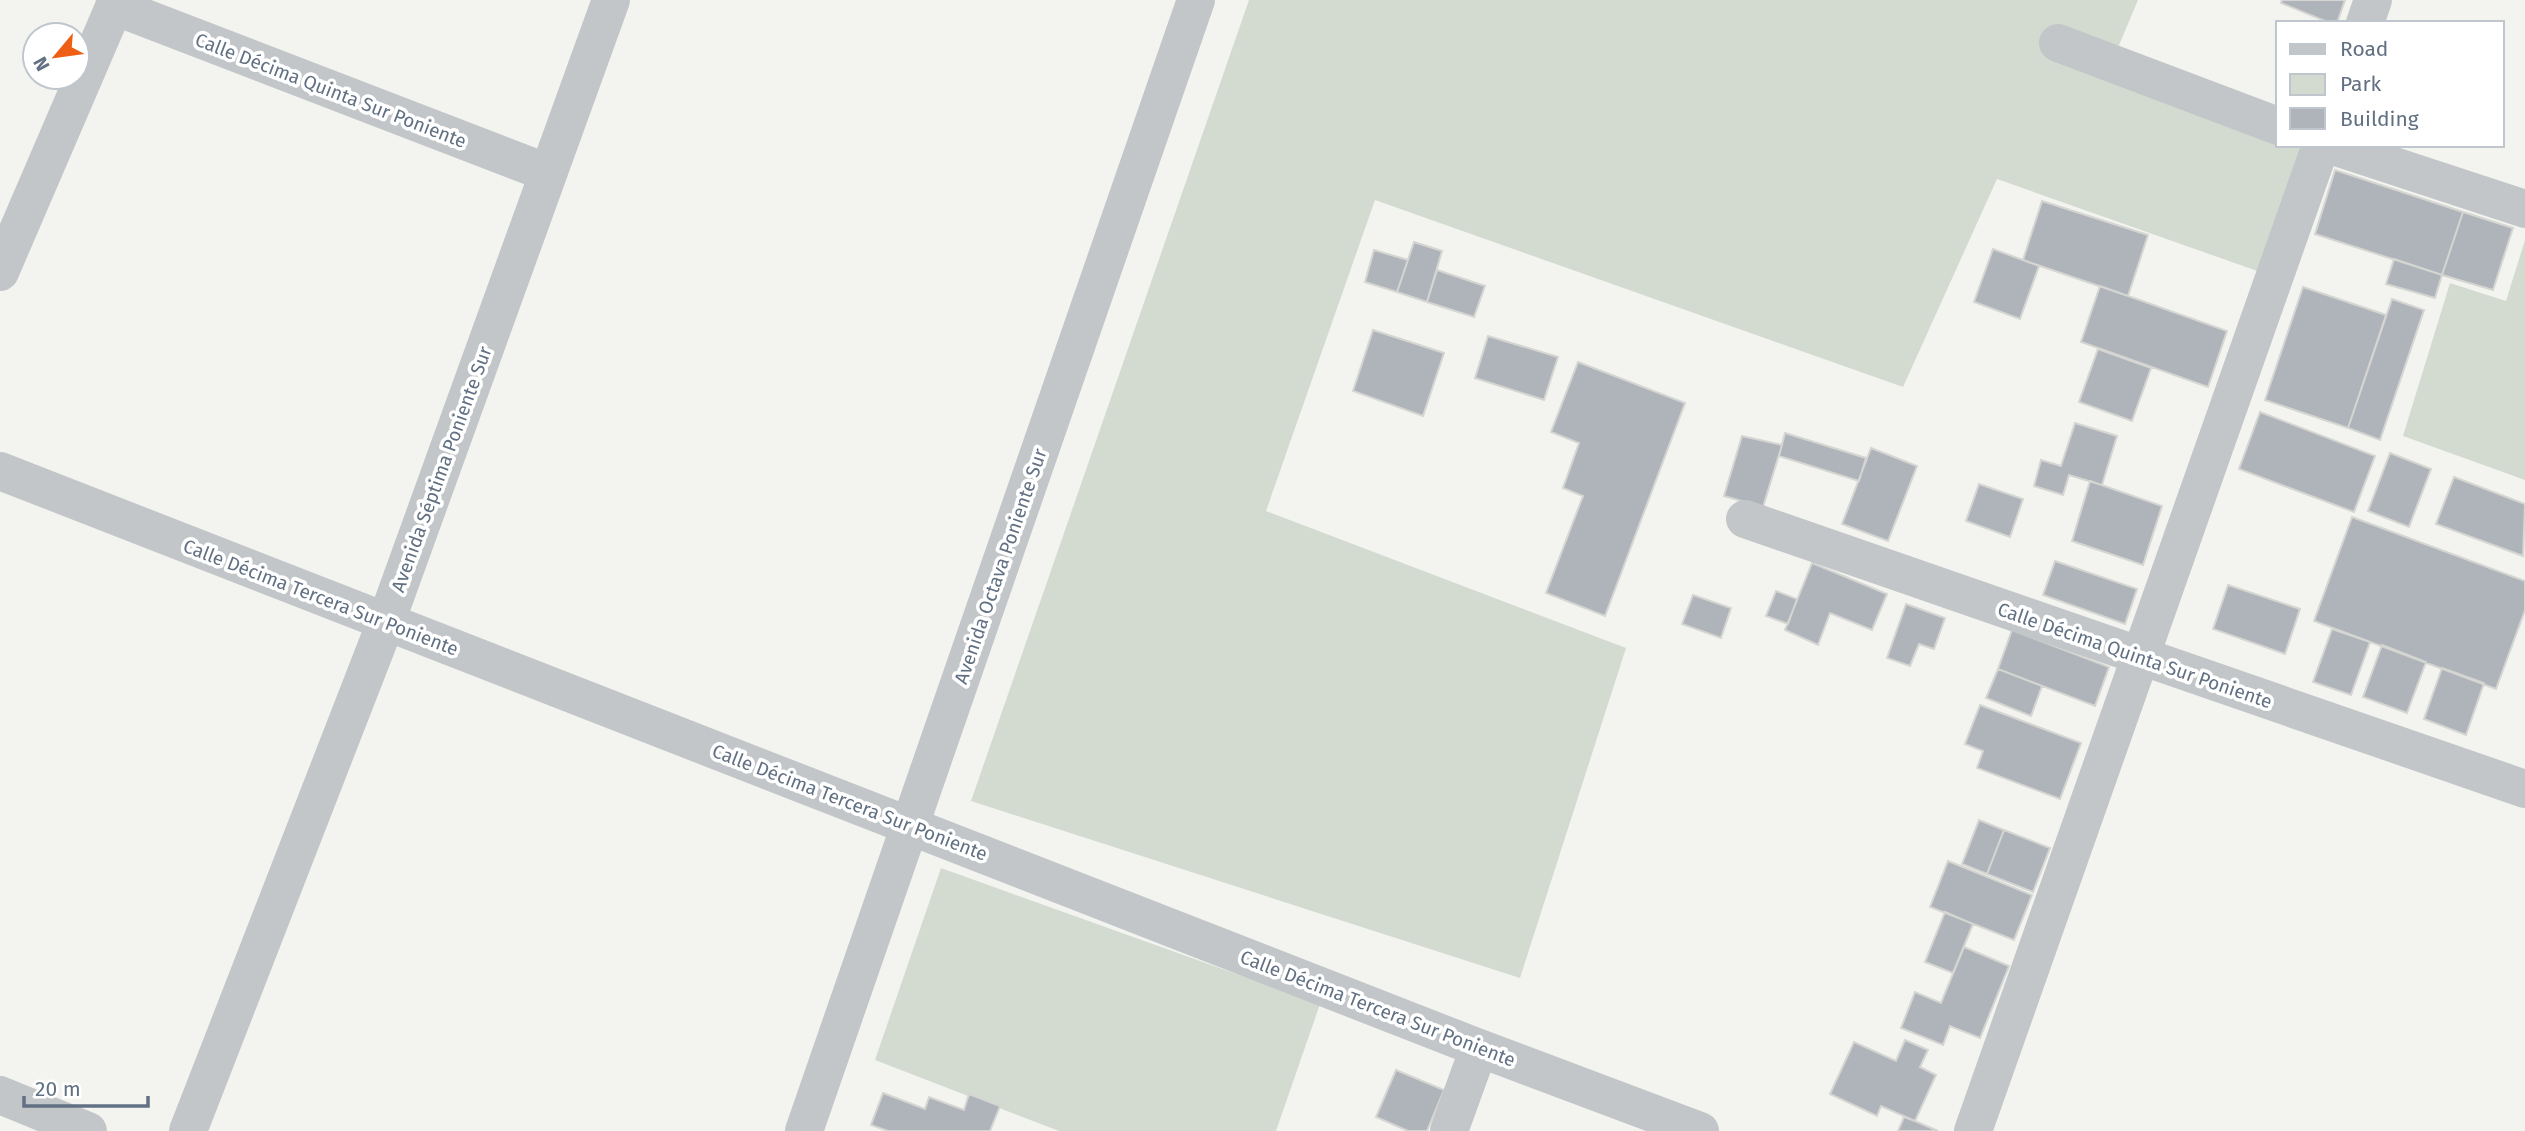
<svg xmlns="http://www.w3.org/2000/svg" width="2525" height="1131" viewBox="0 0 2525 1131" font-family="'Fira Sans',sans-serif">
	<rect width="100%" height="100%" fill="#f3f4ef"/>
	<path fill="#d3dbd0" d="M 1249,0 L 2138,0 L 2109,69 L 2278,135 L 2278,145 L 2303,145 L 2260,272 L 1997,179 L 1903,387 L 1375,200 L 1266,511 L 1626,648 L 1520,978 L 971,801 Z
		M 2525,240 L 2525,480 L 2403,436 L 2450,283 L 2506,301 Z
		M 941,868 L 1320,1004 L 1276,1131 L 1059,1131 L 875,1060 Z"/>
	<path fill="#aeb4ba" stroke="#d5d5d2" stroke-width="2" d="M 2282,0 L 2345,0 L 2337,23 L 2330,23 L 2281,3 Z
		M 2335,170 L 2463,212 L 2442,275 L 2315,234 Z
		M 2042,201 L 2148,235 L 2128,296 L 2023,260 Z
		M 2463,212 L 2513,228 L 2493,290 L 2442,275 Z
		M 1414,242 L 1442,251 L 1427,302 L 1397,292 Z
		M 1993,249 L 2039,266 L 2020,319 L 1974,302 Z
		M 1374,250 L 1408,260 L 1397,292 L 1365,282 Z
		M 2394,259 L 2442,275 L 2435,298 L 2386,284 Z
		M 1437,270 L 1485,286 L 1474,317 L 1427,302 Z
		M 2100,286 L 2227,331 L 2208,387 L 2081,342 Z
		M 2303,287 L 2386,315 L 2348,428 L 2265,400 Z
		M 2392,299 L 2424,310 L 2380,440 L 2348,428 Z
		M 1373,330 L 1444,353 L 1423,416 L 1353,391 Z
		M 1488,336 L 1558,357 L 1544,400 L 1475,378 Z
		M 2098,349 L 2151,368 L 2132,421 L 2079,402 Z
		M 1578,362 L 1685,403 L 1605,616 L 1546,593 L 1583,496 L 1563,488 L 1579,443 L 1551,432 Z
		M 2260,412 L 2375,456 L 2354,512 L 2239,469 Z
		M 2075,423 L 2117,436 L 2102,485 L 2069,475 L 2063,495 L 2034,486 L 2041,460 L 2061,466 Z
		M 1785,433 L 1866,458 L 1859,481 L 1779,456 Z
		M 1742,436 L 1782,445 L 1763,507 L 1724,496 Z
		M 1871,448 L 1917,466 L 1888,541 L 1842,524 Z
		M 2390,453 L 2431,469 L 2409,527 L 2368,511 Z
		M 2454,477 L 2525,504 L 2523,556 L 2436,524 Z
		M 2090,481 L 2162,506 L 2143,565 L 2072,541 Z
		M 1979,484 L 2023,499 L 2010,537 L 1966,521 Z
		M 2352,517 L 2525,581 L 2525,610 L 2496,689 L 2314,621 Z
		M 2055,561 L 2137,589 L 2125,624 L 2043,595 Z
		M 1812,563 L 1887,594 L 1872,630 L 1830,613 L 1818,645 L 1785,630 Z
		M 2228,585 L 2300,609 L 2285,654 L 2213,629 Z
		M 1776,591 L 1797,599 L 1788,624 L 1766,616 Z
		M 1693,595 L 1731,608 L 1721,638 L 1682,624 Z
		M 1906,604 L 1945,618 L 1934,649 L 1919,644 L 1910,666 L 1887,658 Z
		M 2332,629 L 2370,642 L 2351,695 L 2313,682 Z
		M 2012,630 L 2109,667 L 2095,706 L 1998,669 Z
		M 2382,645 L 2426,662 L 2407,713 L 2363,697 Z
		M 2442,668 L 2484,683 L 2466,735 L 2424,719 Z
		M 1998,669 L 2042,686 L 2031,716 L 1986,698 Z
		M 1980,705 L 2081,743 L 2060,799 L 1977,768 L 1983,751 L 1965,744 Z
		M 1979,820 L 2004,830 L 1987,874 L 1962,864 Z
		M 2004,830 L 2050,848 L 2033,892 L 1987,874 Z
		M 1948,861 L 2032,895 L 2014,940 L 1930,907 Z
		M 1945,912 L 1973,924 L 1953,973 L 1925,962 Z
		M 1964,947 L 2009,966 L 1980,1038 L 1950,1026 L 1943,1045 L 1901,1028 L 1915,992 L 1941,1003 Z
		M 1905,1040 L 1928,1050 L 1920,1067 L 1936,1075 L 1915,1121 L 1881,1106 L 1877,1116 L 1830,1094 L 1854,1042 L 1896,1061 Z
		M 1396,1070 L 1444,1090 L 1427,1131 L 1408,1131 L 1376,1117 Z
		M 883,1093 L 925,1109 L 929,1097 L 964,1110 L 969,1094 L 1000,1106 L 990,1131 L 888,1131 L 871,1125 Z
		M 1904,1117 L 1915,1121 L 1938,1131 L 1898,1131 Z"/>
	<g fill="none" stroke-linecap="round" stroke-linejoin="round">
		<path stroke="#c3c6c9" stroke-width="38" d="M 114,6 L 548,173
			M 2365,23 L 2373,0
			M 2058,43 L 2278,126
			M 2330,145 L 2525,209
			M 0,272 L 117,0
			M 0,471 L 1479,1048 L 1700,1131
			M 1745,519 L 2525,789
			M 0,1095 L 88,1131
			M 188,1131 L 386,622 L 611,0
			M 804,1131 L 1196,0
			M 1449,1131 L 1479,1048
			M 1973,1131 L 2321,145"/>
	</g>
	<g text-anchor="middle" stroke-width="7" stroke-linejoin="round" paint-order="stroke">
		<g font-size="19" fill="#617082" stroke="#fff">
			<text transform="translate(331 90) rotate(21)" y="7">Calle Décima Quinta Sur Poniente</text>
			<text transform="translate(441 469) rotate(-70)" y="7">Avenida Séptima Poniente Sur</text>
			<text transform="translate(1000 566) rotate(-71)" y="7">Avenida Octava Poniente Sur</text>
			<text transform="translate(321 597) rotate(21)" y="7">Calle Décima Tercera Sur Poniente</text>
			<text transform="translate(2135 655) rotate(19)" y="7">Calle Décima Quinta Sur Poniente</text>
			<text transform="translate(850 802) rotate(21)" y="7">Calle Décima Tercera Sur Poniente</text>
			<text transform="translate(1378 1008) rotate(21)" y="7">Calle Décima Tercera Sur Poniente</text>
		</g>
	</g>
	<rect x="2276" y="21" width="228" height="126" fill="#ffffff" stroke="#c0c6cd" stroke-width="2"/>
	<rect x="2290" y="44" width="35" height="10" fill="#c3c6c9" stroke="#c0c6cd" stroke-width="2"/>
	<text x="2340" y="56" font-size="21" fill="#617082">Road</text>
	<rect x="2290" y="74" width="35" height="21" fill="#d3dbd0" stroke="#c0c6cd" stroke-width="2"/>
	<text x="2340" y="91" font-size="21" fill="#617082">Park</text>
	<rect x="2290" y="108" width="35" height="21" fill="#aeb4ba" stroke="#c0c6cd" stroke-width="2"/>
	<text x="2340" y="126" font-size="21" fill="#617082">Building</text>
	<g transform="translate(56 56) rotate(241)"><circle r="33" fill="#ffffff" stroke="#c0c6cd" stroke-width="2"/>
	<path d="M0-5L12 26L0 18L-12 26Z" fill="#ee5e15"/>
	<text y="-10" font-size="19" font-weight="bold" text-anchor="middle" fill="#617082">N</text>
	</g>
	<path d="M24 1096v10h124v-10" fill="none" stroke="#617082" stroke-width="3.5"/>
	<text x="35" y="1096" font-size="21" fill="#617082" stroke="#ffffff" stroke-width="5" paint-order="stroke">20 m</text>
</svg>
